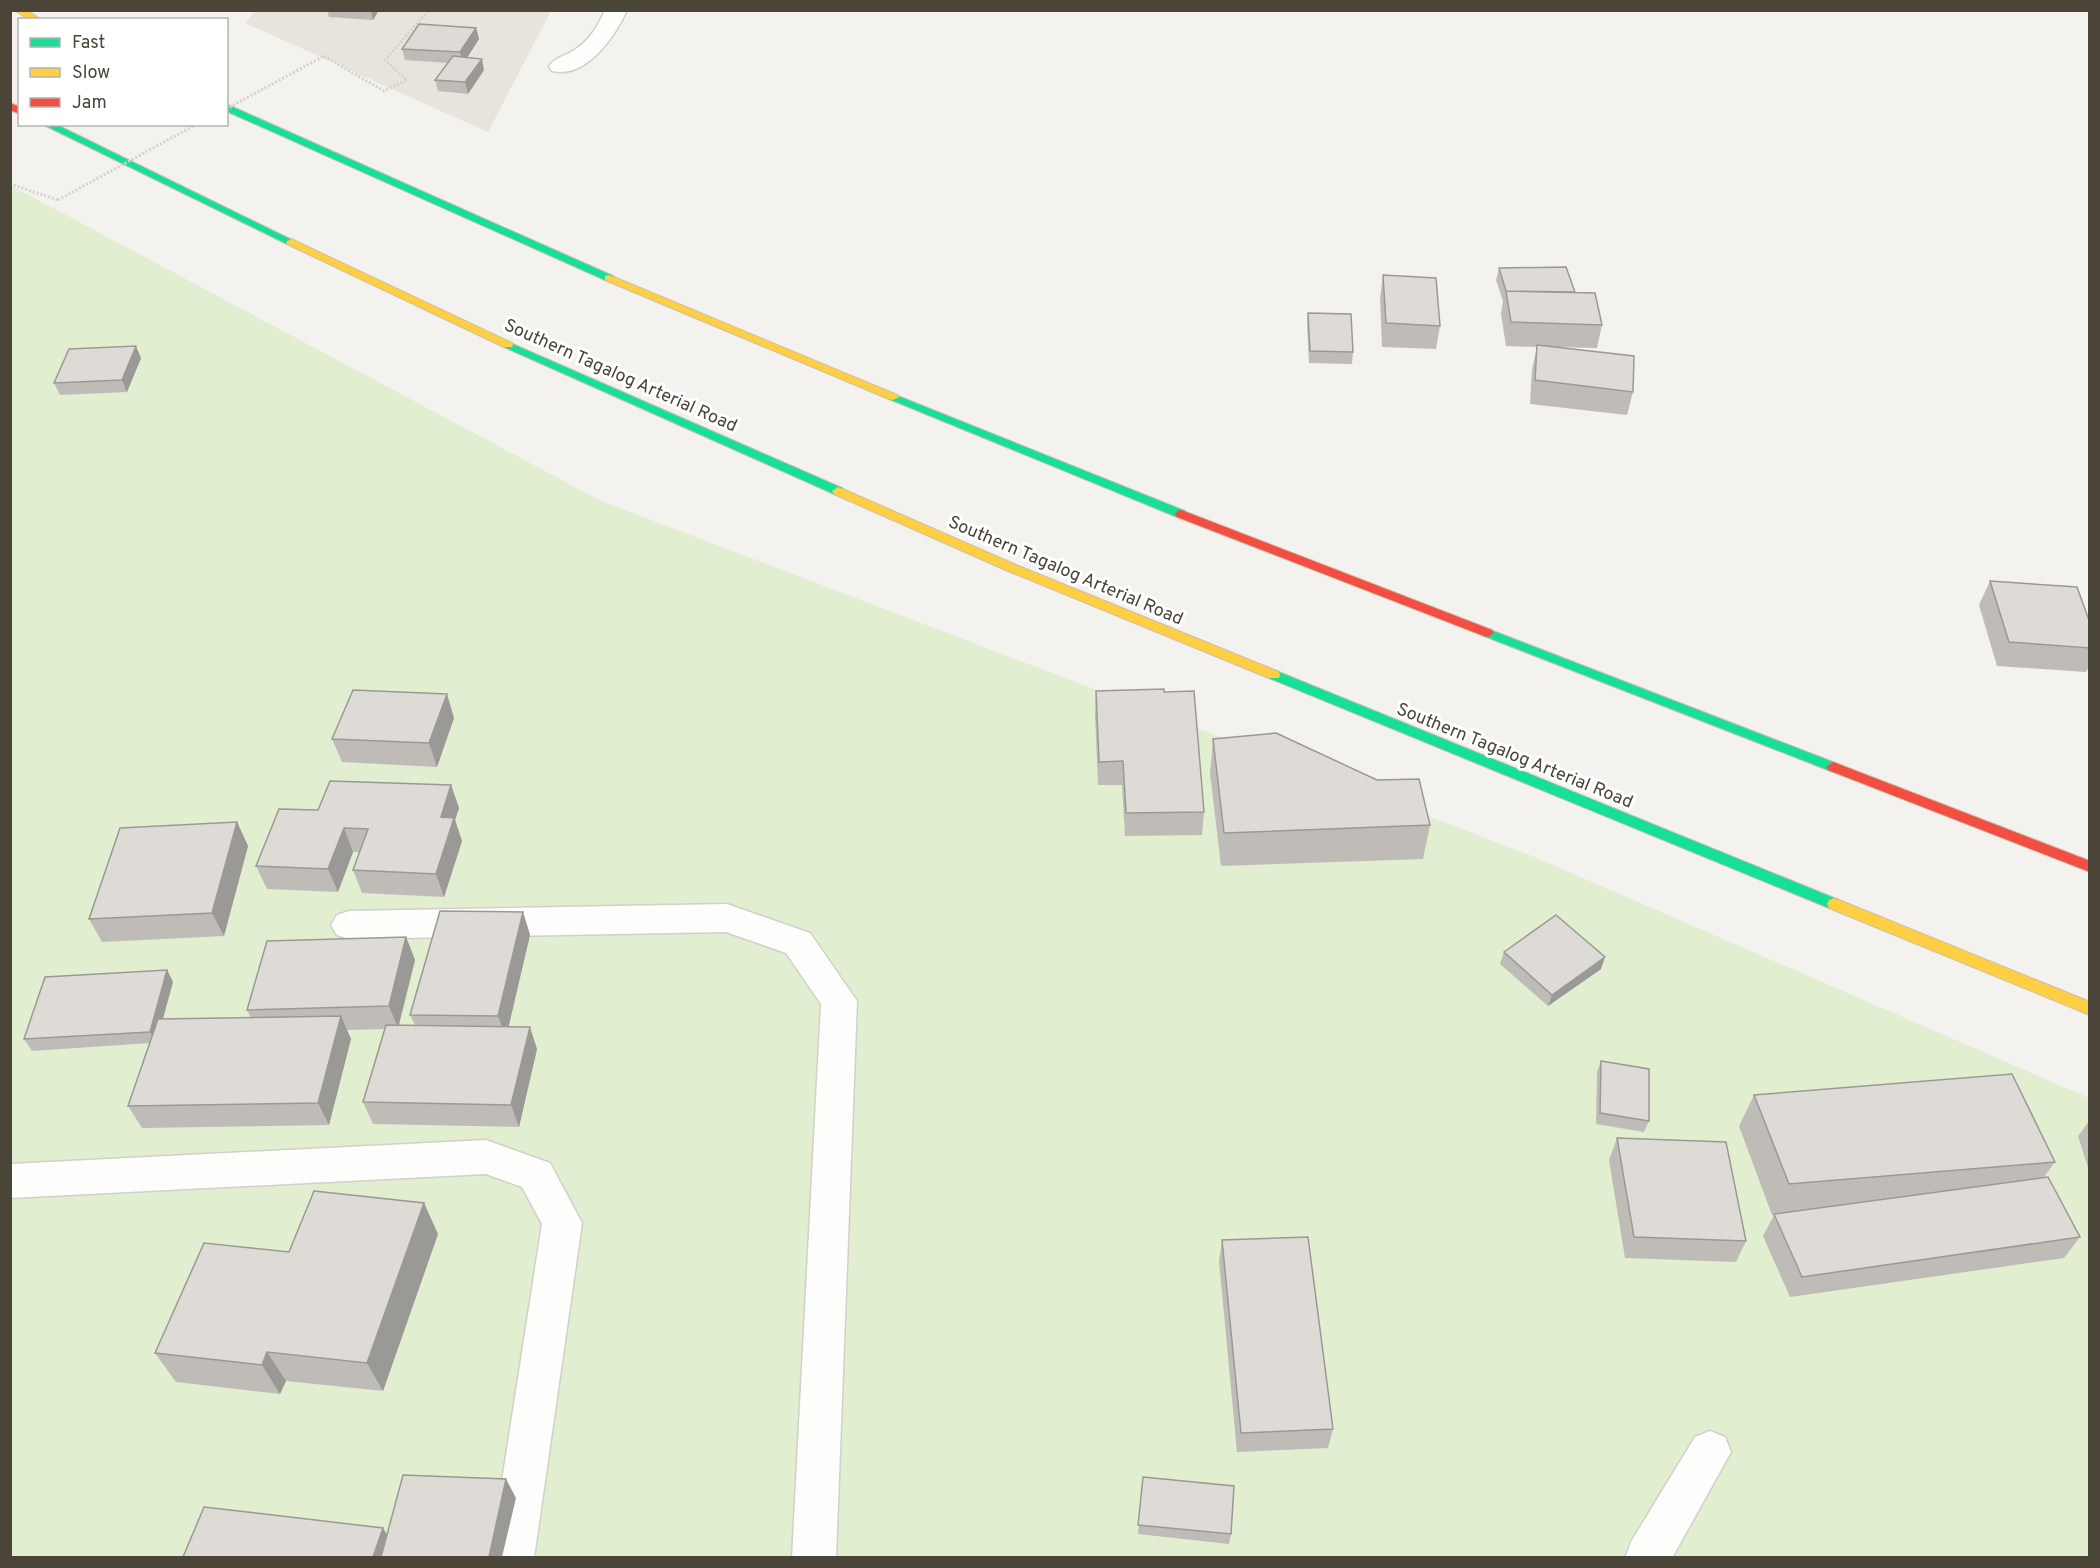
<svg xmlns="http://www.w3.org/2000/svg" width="2100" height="1568" viewBox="0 0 2100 1568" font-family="Overpass,sans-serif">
	<rect width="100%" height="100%" fill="#f4f2ee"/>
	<path fill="#e7e4dc" d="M 256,10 L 551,11 L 488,132 L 245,23 Z"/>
	<path fill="#e1eecf" d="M 10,185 L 601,501 L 1530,855 L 2089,1098 L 2089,1557 L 11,1557 Z"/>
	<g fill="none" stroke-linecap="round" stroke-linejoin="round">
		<defs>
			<path id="street" d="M 605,10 L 627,10 C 615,37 586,79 552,71 L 549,66 C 554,58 565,56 573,51 C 589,41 597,28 605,10 Z
				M 727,904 L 810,933 L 857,1001 L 836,1558 L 792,1558 L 821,1004 L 786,953 L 726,932 L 349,939 L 337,935 L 331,925 L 337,915 L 349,911 Z
				M 486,1140 L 550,1163 L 582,1223 L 534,1558 L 490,1558 L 542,1224 L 522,1187 L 486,1174 L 10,1198 L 10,1164 Z
				M 1710,1431 L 1725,1437 L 1731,1452 L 1672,1558 L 1625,1558 L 1631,1542 L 1695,1437 Z"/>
			<path id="fast" d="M 226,104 L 613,276 L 614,278 L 609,281 L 605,280 L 226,111 Z
				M 42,124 L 55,124 L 296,242 L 295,244 L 287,244 Z
				M 508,342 L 842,488 L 844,491 L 842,494 L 834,494 L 504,347 L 504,343 Z
				M 893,394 L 1185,511 L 1187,514 L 1181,518 L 1177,517 L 889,399 L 887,397 Z
				M 1488,629 L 1838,764 L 1840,767 L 1833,772 L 1828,770 L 1484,636 L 1482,633 Z
				M 1274,670 L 1839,900 L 1841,904 L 1839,908 L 1829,908 L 1269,678 L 1268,675 L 1269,672 Z"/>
			<path id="slow" d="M 14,10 L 26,10 L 42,20 L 30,20 Z
				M 291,239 L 512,343 L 513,345 L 512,347 L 504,347 L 287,244 L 286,242 Z
				M 609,275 L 897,395 L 899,397 L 893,400 L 889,399 L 605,280 L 605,276 Z
				M 838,487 L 1016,565 L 1279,672 L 1280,675 L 1279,678 L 1269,678 L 1008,571 L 834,494 L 832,491 Z
				M 1834,898 L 2090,1002 L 2090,1015 L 1829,908 L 1827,904 L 1829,900 Z"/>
			<path id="jam" d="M 10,103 L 20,107 L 20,114 L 10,110 Z
				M 1181,510 L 1492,630 L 1494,633 L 1488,637 L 1484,636 L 1177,517 L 1175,514 L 1177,511 Z
				M 1833,762 L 2090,861 L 2090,872 L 1828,770 L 1826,767 Z"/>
		</defs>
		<use href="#street" stroke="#d2d0cb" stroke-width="3"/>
		<use href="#fast" stroke="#ccbfa9" stroke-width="2"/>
		<use href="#slow" stroke="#ccbfa9" stroke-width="2"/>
		<use href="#jam" stroke="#ccbfa9" stroke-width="2"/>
		<path stroke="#d3d2cc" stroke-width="3" stroke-dasharray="2 2" stroke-linecap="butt" d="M 324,56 L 384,91 L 407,80 L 385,60 L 429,10
			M 10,184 L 58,200"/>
		<use href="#street" fill="#fdfdfc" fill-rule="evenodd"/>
		<use href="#fast" fill="#16e098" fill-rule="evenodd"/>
		<use href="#slow" fill="#ffcf43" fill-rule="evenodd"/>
		<use href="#jam" fill="#f24e42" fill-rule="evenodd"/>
		<path stroke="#d3d2cc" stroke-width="3" stroke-dasharray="2 2" stroke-linecap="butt" d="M 226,109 L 324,56
			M 58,200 L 197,124"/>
	</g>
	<path fill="#bfbcb8" d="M 327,10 L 379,10 L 373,20 L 329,17 Z
		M 476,28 L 479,39 L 467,58 L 484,70 L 468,94 L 438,91 L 435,80 L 448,63 L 405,60 L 402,49 Z
		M 1499,268 L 1575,292 L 1602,325 L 1597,348 L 1552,347 L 1633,392 L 1627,415 L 1530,404 L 1532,369 L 1537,347 L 1506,346 L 1501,314 L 1503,301 L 1496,280 Z
		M 1383,275 L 1440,326 L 1436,349 L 1382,347 L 1380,298 Z
		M 1308,313 L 1353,352 L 1352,364 L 1309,363 L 1307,325 Z
		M 141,358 L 127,392 L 60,395 L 54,383 Z
		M 1990,581 L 2090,623 L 2090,665 L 2086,672 L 1997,666 L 1979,605 Z
		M 1096,691 L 1204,812 L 1202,835 L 1125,836 L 1122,785 L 1098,785 L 1095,714 Z
		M 454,718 L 437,767 L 342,762 L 332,739 Z
		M 1213,739 L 1430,825 L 1423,859 L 1221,866 L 1210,773 Z
		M 451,785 L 459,808 L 455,820 L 462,841 L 444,897 L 362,893 L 353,870 L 359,852 L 353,852 L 338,892 L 267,889 L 256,866 L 318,810 Z
		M 237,822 L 248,846 L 224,936 L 102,942 L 89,919 Z
		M 523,912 L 530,935 L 508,1027 L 537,1049 L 519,1127 L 373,1124 L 363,1102 L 385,1029 L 347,1030 L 351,1039 L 329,1125 L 142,1128 L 128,1106 L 150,1043 L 32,1051 L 24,1039 L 167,970 L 173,982 L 163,1019 L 251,1018 L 247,1010 L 406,937 L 415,960 L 399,1025 L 415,1025 L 410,1015 Z
		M 1504,952 L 1601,969 L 1548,1006 L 1500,964 Z
		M 1601,1061 L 1649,1121 L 1644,1132 L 1596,1124 L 1597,1072 Z
		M 1754,1095 L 2055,1162 L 2044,1177 L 2080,1237 L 2064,1258 L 1790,1297 L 1763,1236 L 1774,1215 L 1772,1215 L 1739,1126 Z
		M 2090,1120 L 2090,1174 L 2078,1136 Z
		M 1617,1138 L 1746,1241 L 1736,1262 L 1625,1258 L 1609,1160 Z
		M 438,1234 L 383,1391 L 286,1381 L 280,1394 L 176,1382 L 155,1353 L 289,1252 Z
		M 1222,1240 L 1333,1429 L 1328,1448 L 1237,1452 L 1219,1261 Z
		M 1143,1477 L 1231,1534 L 1229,1544 L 1138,1534 Z"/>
	<path fill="#9b9996" d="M 371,10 L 379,10 L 373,20 Z
		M 476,28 L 479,39 L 463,64 L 460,52 Z
		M 482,59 L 484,70 L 468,94 L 465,82 Z
		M 136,346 L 141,358 L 127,392 L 122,380 Z
		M 447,694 L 454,718 L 437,767 L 429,743 Z
		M 451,785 L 459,808 L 455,820 L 462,841 L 444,897 L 436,874 L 441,817 Z
		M 237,822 L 248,846 L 224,936 L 212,913 Z
		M 344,828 L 353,852 L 338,892 L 328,869 Z
		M 523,912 L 530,935 L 506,1038 L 498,1016 Z
		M 406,937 L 415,960 L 398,1028 L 389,1006 Z
		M 1605,957 L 1601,969 L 1548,1006 L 1552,995 Z
		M 167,970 L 173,982 L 156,1043 L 150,1032 Z
		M 341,1016 L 351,1039 L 329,1125 L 318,1103 Z
		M 530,1027 L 537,1049 L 519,1127 L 511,1105 Z
		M 424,1203 L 438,1234 L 383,1391 L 367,1363 Z
		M 267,1352 L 286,1381 L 280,1394 L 262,1365 Z
		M 506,1479 L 516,1498 L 502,1557 L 489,1557 Z
		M 383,1528 L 395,1547 L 391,1557 L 373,1557 Z"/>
	<path fill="#dedbd6" stroke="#9b9996" stroke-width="1.5" d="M 419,24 L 476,28 L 460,52 L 402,49 Z
		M 453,56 L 482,59 L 465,82 L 435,80 Z
		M 1566,267 L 1575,292 L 1506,291 L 1499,268 Z
		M 1383,275 L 1436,278 L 1440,326 L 1386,323 Z
		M 1506,291 L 1595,293 L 1602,325 L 1511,322 Z
		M 1308,313 L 1351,314 L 1353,352 L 1310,351 Z
		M 1537,345 L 1634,356 L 1633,392 L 1535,380 Z
		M 136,346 L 122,380 L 54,383 L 69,349 Z
		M 1990,581 L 2077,587 L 2090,623 L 2090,648 L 2009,642 Z
		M 1164,689 L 1164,692 L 1194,691 L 1204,812 L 1126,813 L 1123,761 L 1099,762 L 1096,691 Z
		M 353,690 L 447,694 L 429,743 L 332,739 Z
		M 1276,733 L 1377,780 L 1419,779 L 1430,825 L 1224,833 L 1213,739 Z
		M 330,781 L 451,785 L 441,817 L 454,818 L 436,874 L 353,870 L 368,829 L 344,828 L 328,869 L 256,866 L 279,809 L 318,810 Z
		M 237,822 L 212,913 L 89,919 L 120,828 Z
		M 440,911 L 523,912 L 498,1016 L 410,1015 Z
		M 1556,915 L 1605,957 L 1552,995 L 1504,952 Z
		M 406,937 L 389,1006 L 247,1010 L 267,941 Z
		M 167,970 L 150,1032 L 24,1039 L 45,977 Z
		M 341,1016 L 318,1103 L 128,1106 L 158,1019 Z
		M 386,1025 L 530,1027 L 511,1105 L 363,1102 Z
		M 1601,1061 L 1649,1069 L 1649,1121 L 1600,1113 Z
		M 2012,1074 L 2055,1162 L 1789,1184 L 1754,1095 Z
		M 1617,1138 L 1726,1142 L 1746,1241 L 1634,1237 Z
		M 2048,1177 L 2080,1237 L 1802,1277 L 1774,1214 Z
		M 314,1191 L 424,1203 L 367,1363 L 267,1352 L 262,1365 L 155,1353 L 204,1243 L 289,1252 Z
		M 1308,1237 L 1333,1429 L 1241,1433 L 1222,1240 Z
		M 403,1475 L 506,1479 L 489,1557 L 381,1557 Z
		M 1143,1477 L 1234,1486 L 1231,1534 L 1138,1525 Z
		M 204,1507 L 383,1528 L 373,1557 L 183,1557 Z"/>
	<g text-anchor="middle" stroke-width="6" stroke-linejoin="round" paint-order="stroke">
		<g font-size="18" fill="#4b4439" stroke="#fff">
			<text transform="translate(621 375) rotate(24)" y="6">Southern Tagalog Arterial Road</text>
			<text transform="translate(1066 570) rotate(23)" y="6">Southern Tagalog Arterial Road</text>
			<text transform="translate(1515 755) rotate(22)" y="6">Southern Tagalog Arterial Road</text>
		</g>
	</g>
	<rect width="2100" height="1568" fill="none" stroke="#4b4439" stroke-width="24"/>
	<rect x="18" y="18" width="210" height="108" fill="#ffffff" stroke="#b7b4b0" stroke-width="1.5"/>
	<rect x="30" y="38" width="30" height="9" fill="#16e098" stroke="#b7b4b0" stroke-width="1.5"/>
	<text x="72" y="48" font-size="18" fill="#4b4439">Fast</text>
	<rect x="30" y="68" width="30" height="9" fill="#ffcf43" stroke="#b7b4b0" stroke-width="1.5"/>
	<text x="72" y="78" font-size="18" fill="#4b4439">Slow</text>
	<rect x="30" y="98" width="30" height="9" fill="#f24e42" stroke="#b7b4b0" stroke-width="1.5"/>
	<text x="72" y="108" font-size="18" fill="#4b4439">Jam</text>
</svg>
